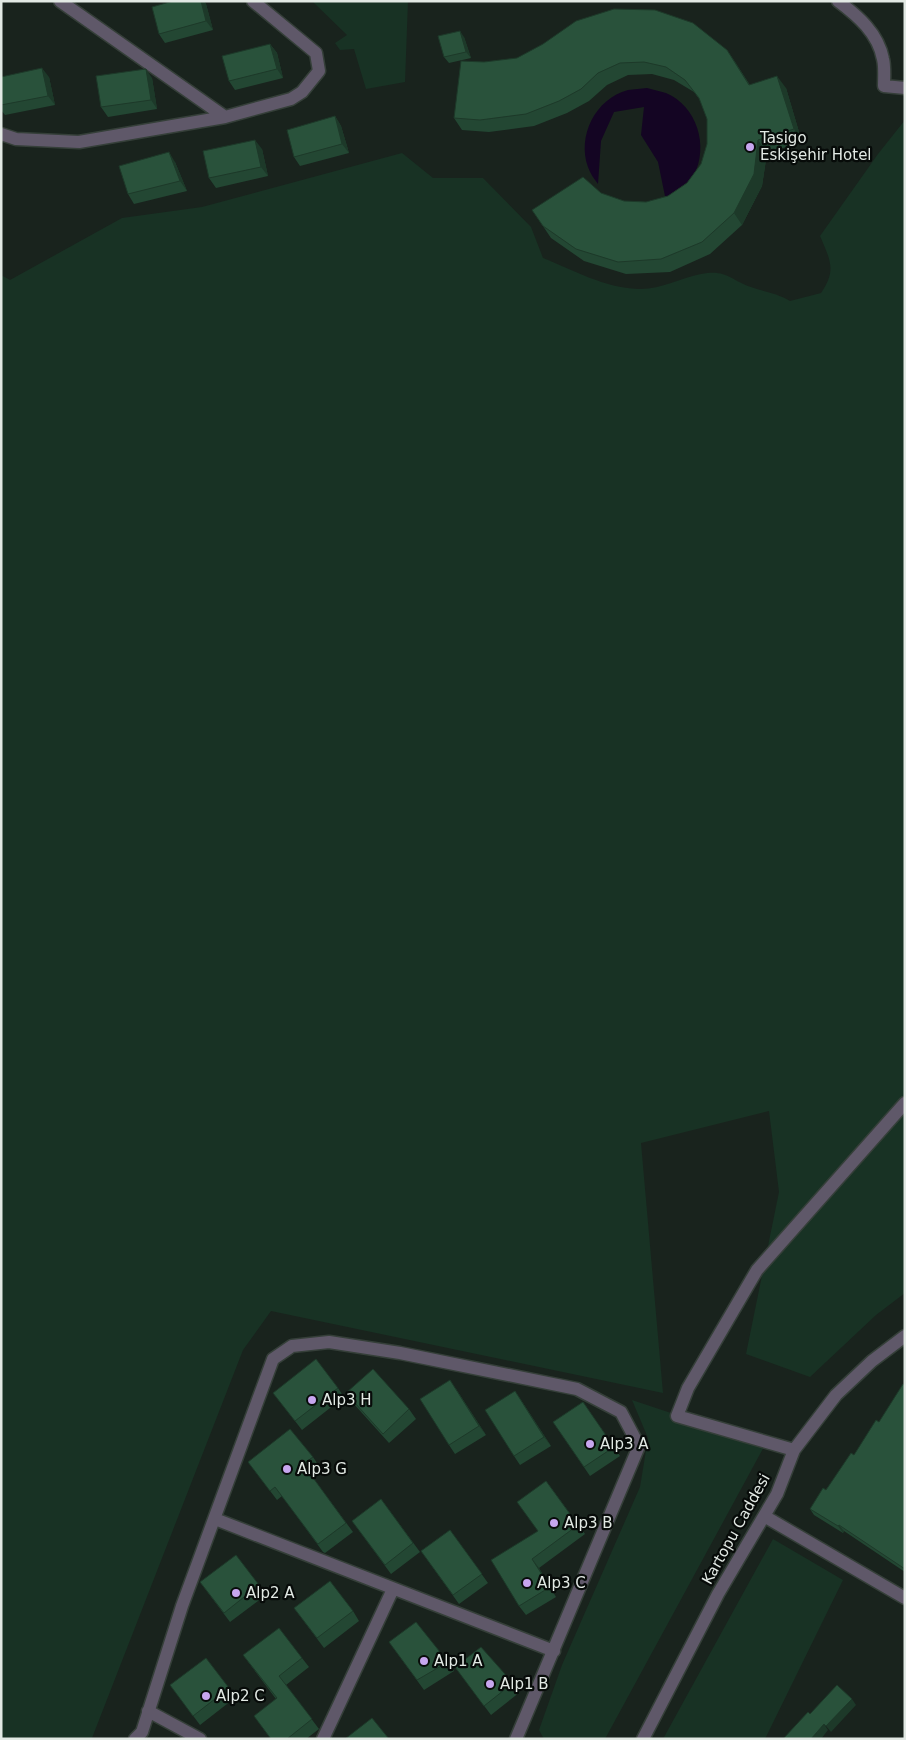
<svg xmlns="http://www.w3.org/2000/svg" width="906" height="1740" viewBox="0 0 906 1740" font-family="'DejaVu Sans',sans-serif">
	<rect width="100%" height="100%" fill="#19231d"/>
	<path fill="#183224" d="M 312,1 L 408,1 L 405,82 L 366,89 L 354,49 L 340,50 L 335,43 L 347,35 Z
		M 905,120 L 905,1293 L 876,1315 L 810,1377 L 746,1354 L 779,1192 L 769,1111 L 641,1143 L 663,1393 L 271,1311 L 243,1350 L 92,1738 L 1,1739 L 1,275 L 10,280 L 122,218 L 202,207 L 402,153 L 433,178 L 483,178 L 531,227 L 543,258 C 573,270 605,288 638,289 C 660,290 680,278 701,274 C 727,269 730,280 751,287 C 765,292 777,293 790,301 L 821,293 C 837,270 830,260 820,236 L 878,154 Z
		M 632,1400 L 671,1413 L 678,1421 L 765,1445 L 605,1739 L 544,1739 L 539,1730 L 562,1665 L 640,1487 L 648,1438 Z
		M 773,1539 L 843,1580 L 765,1739 L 663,1739 Z"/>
	<path fill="#140523" d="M 647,88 C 653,90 660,91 666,93 C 697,106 709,146 694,175 C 688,187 677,194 666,201 L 658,162 L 641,135 L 644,107 L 614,112 L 601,141 L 598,184 C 594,179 590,173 588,167 C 577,136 595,99 628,90 C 634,89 641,89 647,88 Z"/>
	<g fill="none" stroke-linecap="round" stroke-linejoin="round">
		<defs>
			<path id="minor" d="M 60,1 L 225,117
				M 838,1 C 858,16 878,33 883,59 C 885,67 884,77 884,86 L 905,88
				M 1,134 L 16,139 L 79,142 L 225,117 L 291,99 L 302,92 L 319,71 L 316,53 L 253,1
				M 794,1450 L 677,1416 L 688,1388 L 757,1270 L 905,1103
				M 764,1516 L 905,1598
				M 215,1519 L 554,1651
				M 148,1711 L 200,1739
				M 135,1739 L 142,1732 L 182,1606 L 273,1359 L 292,1346 L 329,1342 L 400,1353 L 577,1389 L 621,1412 L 639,1446 L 516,1739
				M 323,1739 L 393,1589
				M 643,1739 L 718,1594 L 777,1494 L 794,1450 L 836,1395 L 872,1361 L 905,1336"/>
		</defs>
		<use href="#minor" stroke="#353f39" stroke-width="15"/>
		<use href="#minor" stroke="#5f5869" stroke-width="12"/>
	</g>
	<path fill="#234733" d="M 173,1 L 204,1 L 206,4 L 213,30 L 165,43 L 159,34 Z
		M 464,37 L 471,58 L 449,63 L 444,57 Z
		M 270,44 L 277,53 L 283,78 L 235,90 L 229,81 Z
		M 727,50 L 750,85 L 786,88 L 802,142 L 767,153 L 762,186 L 742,225 L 710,254 L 670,272 L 626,274 L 584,261 L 551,238 L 532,210 L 601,193 L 624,201 L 646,202 L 668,196 L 687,183 L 701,164 L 707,144 L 707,119 L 700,100 L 694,92 L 674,80 L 652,74 L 628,75 L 607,85 L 589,101 L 567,113 L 534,126 L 489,132 L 462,130 L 454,118 L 484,62 Z
		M 1,77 L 49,77 L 55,105 L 5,115 L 1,110 Z
		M 152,78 L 157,109 L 108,117 L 101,107 Z
		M 335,116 L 341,126 L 349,153 L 300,166 L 294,157 Z
		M 262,149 L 268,176 L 216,188 L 209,178 Z
		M 175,162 L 187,191 L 134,204 L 128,194 Z
		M 905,1385 L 905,1572 L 844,1531 L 843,1533 L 814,1515 L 810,1509 L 854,1455 L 879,1422 Z
		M 338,1388 L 344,1397 L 302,1430 L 273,1393 Z
		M 456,1389 L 486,1435 L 455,1454 L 449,1445 Z
		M 515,1391 L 551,1446 L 520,1465 L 514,1456 Z
		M 346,1393 L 409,1409 L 416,1419 L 389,1443 L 353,1403 Z
		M 583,1402 L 620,1456 L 590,1476 L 553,1422 Z
		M 313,1457 L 319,1466 L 310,1474 L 353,1532 L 325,1553 L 323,1552 L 282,1496 L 277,1500 L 248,1462 Z
		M 546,1481 L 585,1534 L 539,1568 L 556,1597 L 526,1615 L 519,1606 L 538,1531 Z
		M 381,1499 L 420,1552 L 391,1574 L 352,1521 Z
		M 450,1530 L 488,1583 L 459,1604 L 421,1551 Z
		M 200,1582 L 259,1585 L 266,1595 L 230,1622 Z
		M 294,1608 L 353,1611 L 359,1621 L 324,1648 Z
		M 389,1642 L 448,1662 L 454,1671 L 424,1690 Z
		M 243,1655 L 302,1658 L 309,1667 L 286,1685 L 319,1729 L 306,1739 L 271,1739 L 254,1716 L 276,1699 Z
		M 455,1667 L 513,1683 L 520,1692 L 491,1715 Z
		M 170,1685 L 229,1688 L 236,1697 L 200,1725 Z"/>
	<path fill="#1d3929" d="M 201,1 L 204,1 L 206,4 L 213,30 L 206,21 Z
		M 460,31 L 464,37 L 471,58 L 466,52 Z
		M 270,44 L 277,53 L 283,78 L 277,69 Z
		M 727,50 L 736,63 L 757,97 L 749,85 Z
		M 42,68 L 49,77 L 55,105 L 48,96 Z
		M 146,69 L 152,78 L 157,109 L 151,100 Z
		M 777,76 L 786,88 L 802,142 L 794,129 Z
		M 335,116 L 341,126 L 349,153 L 342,144 Z
		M 255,140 L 262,149 L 268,176 L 261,167 Z
		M 758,140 L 767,153 L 762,186 L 742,225 L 734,213 Z
		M 169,152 L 175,162 L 187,191 L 180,181 Z
		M 450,1380 L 456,1389 L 486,1435 L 479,1426 Z
		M 515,1391 L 521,1400 L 551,1446 L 544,1437 Z
		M 839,1525 L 844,1531 L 843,1533 L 838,1526 Z
		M 532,1559 L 539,1568 L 556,1597 L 550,1587 Z
		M 852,1699 L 856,1705 L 831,1732 L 826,1726 Z
		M 824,1724 L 828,1730 L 821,1739 L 811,1739 Z"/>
	<path fill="#29523b" stroke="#1d3929" d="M 173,1 L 201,1 L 206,21 L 159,34 L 152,7 Z
		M 614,9 L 655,10 L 693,23 L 727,50 L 749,85 L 777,76 L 794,129 L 758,140 L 754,174 L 734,213 L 702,242 L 661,259 L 618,262 L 576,249 L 543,226 L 532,210 L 583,177 L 601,193 L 624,201 L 646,202 L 668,196 L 687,183 L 701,164 L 707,144 L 707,119 L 699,98 L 685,80 L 666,67 L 644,62 L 620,63 L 598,73 L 581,89 L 559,101 L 526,114 L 480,120 L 454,118 L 461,61 L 484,62 L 517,58 L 543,44 L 576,21 Z
		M 460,31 L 466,52 L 444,57 L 438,36 Z
		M 270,44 L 277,69 L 229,81 L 222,56 Z
		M 42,68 L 48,96 L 1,105 L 1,77 Z
		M 146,69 L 151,100 L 101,107 L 96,76 Z
		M 335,116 L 342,144 L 294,157 L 287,130 Z
		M 255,140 L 261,167 L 209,178 L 203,151 Z
		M 169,152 L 180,181 L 128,194 L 119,166 Z
		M 316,1359 L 338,1388 L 295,1421 L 273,1393 Z
		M 373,1369 L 409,1409 L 383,1434 L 346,1393 Z
		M 450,1380 L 479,1426 L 449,1445 L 420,1399 Z
		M 903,1384 L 905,1385 L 905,1569 L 839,1525 L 838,1526 L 810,1509 L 823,1488 L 826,1490 L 851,1453 L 854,1455 L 876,1420 L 879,1422 Z
		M 515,1391 L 544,1437 L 514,1456 L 485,1410 Z
		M 583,1402 L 614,1447 L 584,1467 L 553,1422 Z
		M 290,1429 L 313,1457 L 303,1464 L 346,1523 L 318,1544 L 317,1543 L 275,1487 L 270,1491 L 248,1462 Z
		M 546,1481 L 578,1525 L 532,1559 L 550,1587 L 519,1606 L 491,1560 L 538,1531 L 517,1502 Z
		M 381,1499 L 413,1543 L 385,1565 L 352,1521 Z
		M 450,1530 L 482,1574 L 453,1595 L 421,1551 Z
		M 236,1555 L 259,1585 L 224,1613 L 200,1582 Z
		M 330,1581 L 353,1611 L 317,1638 L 294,1608 Z
		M 416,1622 L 448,1662 L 417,1680 L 389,1642 Z
		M 279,1628 L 302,1658 L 279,1676 L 312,1719 L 287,1739 L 271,1739 L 254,1716 L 277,1698 L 243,1655 Z
		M 481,1647 L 513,1683 L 484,1706 L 455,1667 Z
		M 206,1658 L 229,1688 L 193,1716 L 170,1685 Z
		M 837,1685 L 852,1699 L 826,1726 L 824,1724 L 811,1739 L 783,1739 L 808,1712 L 810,1714 Z
		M 372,1718 L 389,1739 L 345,1739 Z"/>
	<g fill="#c7a6ef" stroke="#070b09" stroke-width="2">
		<circle cx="750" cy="147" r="5"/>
		<circle cx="312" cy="1400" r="5"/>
		<circle cx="590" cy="1444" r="5"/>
		<circle cx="287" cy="1469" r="5"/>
		<circle cx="554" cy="1523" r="5"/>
		<circle cx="527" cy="1583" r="5"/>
		<circle cx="236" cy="1593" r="5"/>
		<circle cx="424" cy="1661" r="5"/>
		<circle cx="490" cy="1684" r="5"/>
		<circle cx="206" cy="1696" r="5"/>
	</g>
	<g text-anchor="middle" stroke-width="4.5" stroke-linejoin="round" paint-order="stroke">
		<g font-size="15" fill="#e2e9e4" stroke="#070b09" text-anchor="start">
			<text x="760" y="143">Tasigo<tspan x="760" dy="17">Eskişehir Hotel</tspan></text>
			<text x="322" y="1405">Alp3 H</text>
			<text x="600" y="1449">Alp3 A</text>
			<text x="297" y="1474">Alp3 G</text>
			<text x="564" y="1528">Alp3 B</text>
			<text x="537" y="1588">Alp3 C</text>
			<text x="246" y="1598">Alp2 A</text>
			<text x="434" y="1666">Alp1 A</text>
			<text x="500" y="1689">Alp1 B</text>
			<text x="216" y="1701">Alp2 C</text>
		</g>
		<g font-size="15" fill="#e2e9e4" stroke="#070b09">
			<text transform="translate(736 1529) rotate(-61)" y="5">Kartopu Caddesi</text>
		</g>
	</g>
	<rect width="906" height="1740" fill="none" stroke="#e2e9e4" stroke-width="5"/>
</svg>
